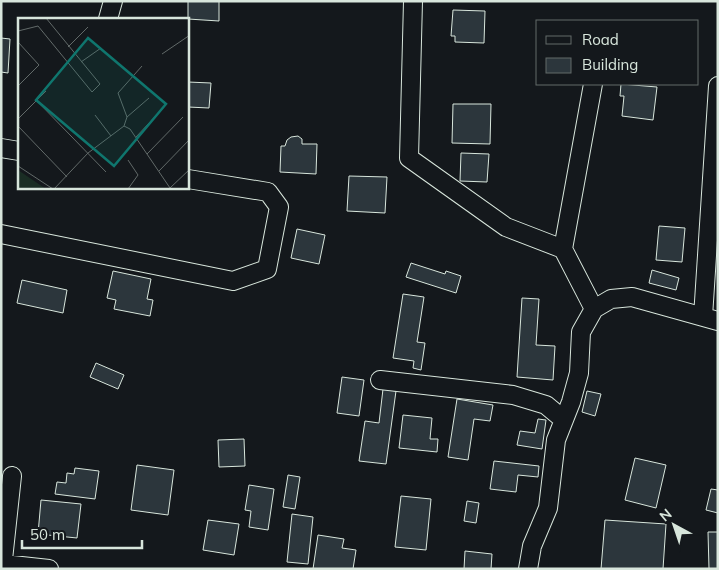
<svg xmlns="http://www.w3.org/2000/svg" width="719" height="570" viewBox="0 0 719 570" font-family="Mulish,sans-serif">
	<rect width="100%" height="100%" fill="#14181c"/>
	<path fill="#2c363c" stroke="#d8e6dc" d="M 188,1 L 219,1 L 219,21 L 188,19 Z
		M 453,10 L 485,11 L 484,43 L 455,42 L 455,36 L 451,36 Z
		M 1,38 L 10,39 L 8,73 L 1,72 Z
		M 188,82 L 211,83 L 209,108 L 188,107 Z
		M 621,84 L 657,87 L 653,120 L 622,116 L 624,96 L 620,96 Z
		M 453,104 L 491,104 L 490,144 L 452,143 Z
		M 298,136 L 302,139 L 302,144 L 317,144 L 316,174 L 280,172 L 281,146 L 285,146 L 287,140 L 291,137 Z
		M 461,153 L 489,154 L 487,182 L 460,181 Z
		M 349,176 L 387,177 L 385,213 L 347,211 Z
		M 659,226 L 685,228 L 682,262 L 656,260 Z
		M 297,229 L 325,235 L 319,264 L 291,258 Z
		M 411,263 L 445,274 L 446,271 L 461,276 L 456,293 L 406,277 Z
		M 652,270 L 679,278 L 676,290 L 649,283 Z
		M 113,271 L 151,279 L 147,299 L 153,300 L 150,316 L 114,309 L 116,300 L 107,298 Z
		M 22,280 L 67,290 L 63,313 L 17,303 Z
		M 403,294 L 424,297 L 417,342 L 425,343 L 421,370 L 413,368 L 414,361 L 393,358 Z
		M 522,298 L 539,299 L 536,345 L 555,346 L 553,380 L 517,377 Z
		M 96,363 L 124,375 L 118,389 L 90,377 Z
		M 342,377 L 364,380 L 359,416 L 337,413 Z
		M 383,389 L 396,391 L 386,464 L 359,461 L 365,421 L 379,423 Z
		M 587,391 L 601,394 L 595,416 L 582,412 Z
		M 457,399 L 493,405 L 490,421 L 474,419 L 468,460 L 448,457 Z
		M 403,415 L 432,418 L 430,439 L 438,439 L 437,452 L 399,448 Z
		M 538,419 L 546,420 L 542,449 L 517,445 L 520,431 L 535,433 Z
		M 244,439 L 245,466 L 219,467 L 218,440 Z
		M 635,458 L 666,465 L 656,508 L 625,500 Z
		M 494,461 L 539,466 L 538,477 L 518,475 L 516,492 L 490,489 Z
		M 137,465 L 174,470 L 168,515 L 131,510 Z
		M 75,468 L 99,471 L 95,499 L 55,494 L 57,482 L 66,483 L 67,473 L 74,474 Z
		M 288,475 L 300,477 L 295,509 L 283,507 Z
		M 249,485 L 274,489 L 268,530 L 249,527 L 251,511 L 245,510 Z
		M 711,489 L 718,490 L 718,513 L 706,510 Z
		M 401,496 L 431,499 L 426,550 L 395,547 Z
		M 41,500 L 81,504 L 77,538 L 38,534 Z
		M 467,501 L 479,503 L 476,523 L 464,521 Z
		M 292,514 L 313,517 L 308,564 L 287,562 Z
		M 208,520 L 239,524 L 234,555 L 203,550 Z
		M 605,520 L 666,524 L 663,569 L 601,569 Z
		M 708,532 L 718,532 L 718,569 L 709,569 Z
		M 318,535 L 344,539 L 342,548 L 356,550 L 353,569 L 313,569 Z
		M 465,551 L 492,554 L 491,569 L 464,569 Z"/>
	<g fill="none" stroke-linecap="round" stroke-linejoin="round">
		<defs>
			<path id="minor" d="M 413,1 L 409,158 L 506,227 L 563,249 L 594,309
				M 108,19 L 113,1
				M 1,148 L 19,151
				M 1,234 L 233,281 L 267,269 L 279,207 L 268,192 L 188,179
				M 563,249 L 593,84
				M 703,317 L 718,86
				M 380,380 L 513,395 L 546,405 L 564,420
				M 3,564 L 49,569
				M 2,569 L 12,476
				M 528,569 L 532,546 L 548,508 L 556,440 L 571,402 L 579,373 L 581,332 L 594,309 L 611,299 L 632,297 L 718,321"/>
		</defs>
		<use href="#minor" stroke="#d8e6dc" stroke-width="20"/>
		<use href="#minor" stroke="#14181c" stroke-width="18"/>
	</g>
	<g transform="translate(18 18)">
		<rect width="171" height="171" fill="#14181c"/>
		<path d="M 0,152 L 28,171 L 0,171 Z" fill="#1a2d24"/>
		<path fill="none" stroke="#626a69" stroke-width="1" d="M 0,13 L 20,8 L 74,74 L 82,66 L 28,0M 0,24 L 21,47 L 0,68M 50,29 L 70,9M 144,36 L 172,17M 63,44 L 83,30M 18,82 L 88,154M 77,97 L 93,118M 109,99 L 131,80M 0,101 L 28,73M 0,108 L 49,159M 106,108 L 109,99 L 100,75 L 124,48M 118,119 L 146,89M 129,136 L 165,99M 0,148 L 35,171M 141,153 L 172,121M 36,171 L 70,135 L 106,108 L 112,111 L 152,170 L 172,151M 110,171 L 120,157 L 110,142"/>
		<path fill="#0f766e" fill-opacity="0.15" stroke="#0f766e" stroke-width="2.5" d="M 70,20 L 148,86 L 96,148 L 18,82 Z"/>
		<rect width="171" height="171" fill="none" stroke="#d8e6dc" stroke-width="2.5"/>
	</g>
	<rect width="719" height="570" fill="none" stroke="#d8e6dc" stroke-width="5"/>
	<rect x="536" y="20" width="162" height="65" fill="#14181c" stroke="#626a69"/>
	<rect x="546" y="36" width="25" height="8" fill="#14181c" stroke="#626a69"/>
	<text x="582" y="45" font-size="15" fill="#d8e6dc">Road</text>
	<rect x="546" y="58" width="25" height="15" fill="#2c363c" stroke="#626a69"/>
	<text x="582" y="70" font-size="15" fill="#d8e6dc">Building</text>
	<g transform="translate(674 525) rotate(320)" stroke="#14181c" stroke-width="4" paint-order="stroke">
	<path d="M0-4L9 19L0 12L-9 19Z" fill="#d8e6dc"/>
	<text y="-8" font-size="14" font-weight="bold" text-anchor="middle" fill="#d8e6dc">N</text>
	</g>
	<path d="M22 540v8h120v-8" fill="none" stroke="#d8e6dc" stroke-width="2.5"/>
	<text x="30" y="540" font-size="15" fill="#d8e6dc" stroke="#14181c" stroke-width="4" paint-order="stroke">50 m</text>
</svg>
